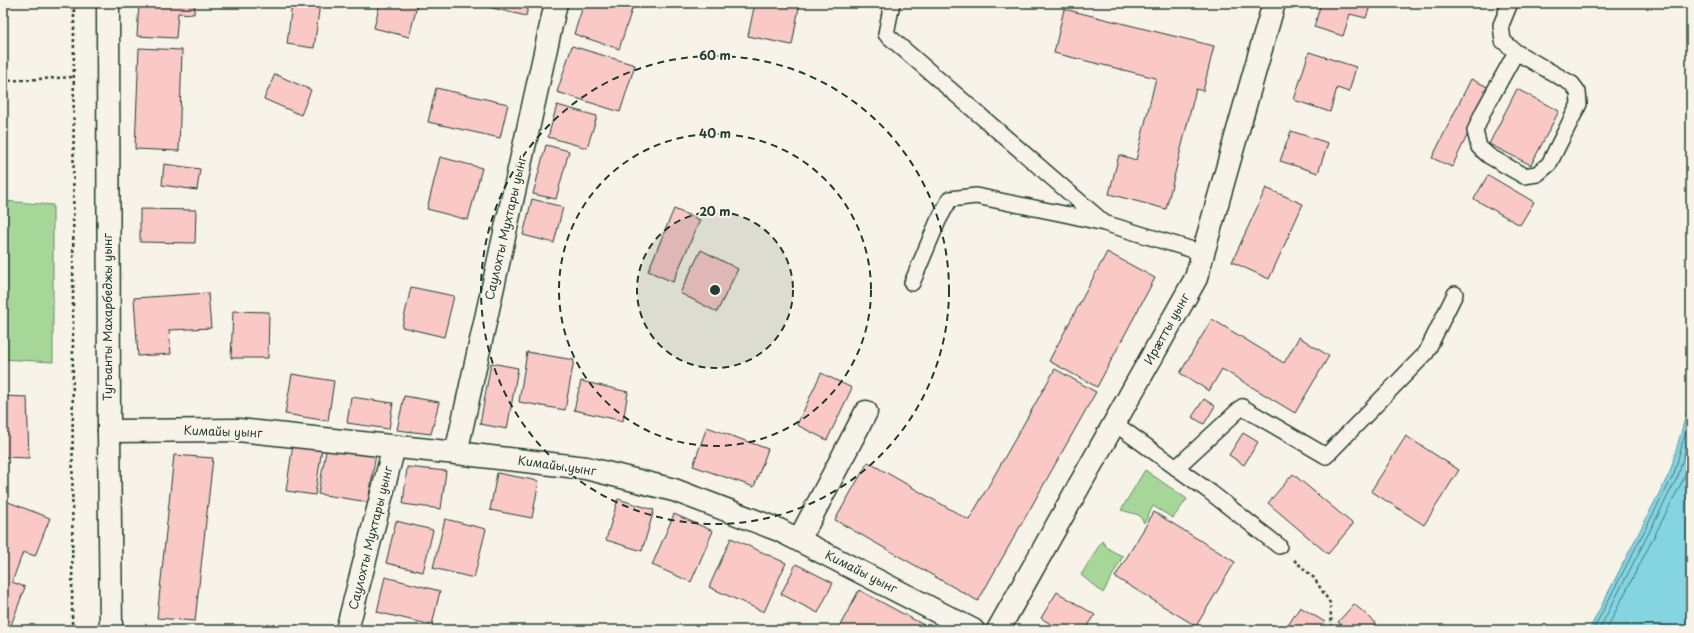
<svg xmlns="http://www.w3.org/2000/svg" width="1694" height="633" viewBox="0 0 1694 633" font-family="'Playpen Sans',sans-serif">
	<rect width="100%" height="100%" fill="#f7f3e8"/>
	<filter id="ink" filterUnits="userSpaceOnUse"><feTurbulence type="fractalNoise" baseFrequency=".025" numOctaves="2"/><feDisplacementMap in="SourceGraphic" scale="8" xChannelSelector="R" yChannelSelector="G"/><feConvolveMatrix kernelMatrix="1 2 1 2 8 2 1 2 1" color-interpolation-filters="sRGB"/></filter>
	<g filter="url(#ink)">
		<path fill="#a7d798" stroke="#638a66" d="M 3,201 L 53,205 L 53,362 L 3,359 Z
			M 1145,470 L 1187,499 L 1173,518 L 1153,506 L 1144,523 L 1139,515 L 1121,510 Z
			M 1102,541 C 1107,549 1113,552 1123,556 L 1103,593 L 1081,575 Z"/>
		<path fill="#85d4e2" stroke="#5c989c" d="M 1691,397 L 1691,630 L 1589,630 L 1670,472 Z"/>
		<g fill="none" stroke-linecap="round" stroke-linejoin="round">
			<path stroke="#48797a" stroke-width="1" d="M 1593,630 L 1674,474 L 1691,412
				M 1599,630 L 1678,476 L 1691,430
				M 1606,630 L 1684,478 L 1691,453"/>
		</g>
		<path fill="#fac9c6" stroke="#1f3d34" d="M 139,3 L 195,3 L 194,14 L 178,13 L 176,38 L 137,36 Z
			M 292,3 L 320,3 L 314,48 L 287,44 Z
			M 380,3 L 406,3 L 417,6 L 409,37 L 374,28 Z
			M 481,3 L 529,3 L 526,16 L 480,5 Z
			M 584,3 L 634,3 L 619,49 L 574,34 Z
			M 755,3 L 781,3 L 799,7 L 792,45 L 748,36 Z
			M 1321,3 L 1371,3 L 1366,18 L 1350,14 L 1343,36 L 1314,27 Z
			M 1064,9 L 1214,46 L 1203,91 L 1196,89 L 1166,209 L 1109,194 L 1119,155 L 1136,160 L 1156,78 L 1054,53 Z
			M 572,46 L 635,65 L 620,112 L 557,92 Z
			M 139,48 L 182,50 L 179,151 L 135,149 Z
			M 1309,52 L 1356,67 L 1349,92 L 1337,88 L 1330,112 L 1294,100 Z
			M 275,74 L 311,90 L 301,115 L 264,99 Z
			M 1471,79 L 1490,88 L 1452,167 L 1432,158 Z
			M 436,88 L 508,104 L 500,138 L 428,122 Z
			M 1517,89 L 1559,111 L 1531,165 L 1489,144 Z
			M 557,105 L 597,116 L 587,148 L 548,137 Z
			M 1291,131 L 1328,143 L 1318,173 L 1280,161 Z
			M 546,145 L 569,151 L 556,199 L 533,194 Z
			M 440,157 L 482,168 L 468,220 L 427,209 Z
			M 164,164 L 200,169 L 197,190 L 162,185 Z
			M 1488,175 L 1534,202 L 1520,225 L 1474,199 Z
			M 1266,188 L 1303,204 L 1269,279 L 1232,262 Z
			M 532,199 L 563,207 L 554,243 L 523,235 Z
			M 140,209 L 196,210 L 195,243 L 140,242 Z
			M 674,209 L 700,220 L 673,282 L 648,271 Z
			M 701,250 L 738,269 L 717,312 L 680,293 Z
			M 1107,252 L 1155,278 L 1097,387 L 1049,361 Z
			M 411,287 L 454,296 L 444,337 L 402,327 Z
			M 208,293 L 211,328 L 169,330 L 171,354 L 138,356 L 134,298 Z
			M 233,311 L 269,312 L 268,358 L 231,358 Z
			M 1212,319 L 1284,363 L 1299,337 L 1329,356 L 1295,413 L 1222,369 L 1209,391 L 1180,373 Z
			M 527,352 L 574,360 L 565,410 L 519,402 Z
			M 491,363 L 518,368 L 507,429 L 480,424 Z
			M 1055,369 L 1096,392 L 978,601 L 835,520 L 868,462 L 969,520 Z
			M 821,373 L 852,388 L 827,440 L 797,425 Z
			M 292,374 L 334,381 L 328,421 L 285,414 Z
			M 581,381 L 628,392 L 623,421 L 574,410 Z
			M 3,396 L 27,397 L 29,458 L 3,457 Z
			M 404,396 L 439,402 L 431,434 L 397,430 Z
			M 351,397 L 393,403 L 389,429 L 347,423 Z
			M 1204,399 L 1215,406 L 1204,424 L 1192,417 Z
			M 707,427 L 768,449 L 754,487 L 693,466 Z
			M 1243,433 L 1258,442 L 1244,465 L 1229,455 Z
			M 1406,436 L 1459,470 L 1424,525 L 1371,491 Z
			M 293,444 L 322,448 L 315,495 L 286,491 Z
			M 327,446 L 376,454 L 368,502 L 318,494 Z
			M 174,455 L 213,458 L 195,621 L 157,618 Z
			M 407,467 L 446,471 L 441,509 L 403,504 Z
			M 497,473 L 539,481 L 532,518 L 490,510 Z
			M 1293,474 L 1353,524 L 1328,554 L 1268,503 Z
			M 618,499 L 654,510 L 642,551 L 606,540 Z
			M 3,500 L 50,518 L 35,556 L 23,552 L 12,582 L 25,587 L 10,628 L 3,625 Z
			M 1154,512 L 1235,562 L 1196,626 L 1115,577 Z
			M 674,514 L 713,531 L 691,582 L 652,565 Z
			M 445,519 L 486,529 L 474,578 L 433,568 Z
			M 396,521 L 433,530 L 423,572 L 386,563 Z
			M 731,538 L 786,563 L 764,612 L 709,587 Z
			M 796,564 L 833,583 L 818,613 L 781,594 Z
			M 385,577 L 440,591 L 432,625 L 377,612 Z
			M 859,590 L 933,630 L 841,630 L 838,629 Z
			M 1057,592 L 1095,615 L 1085,630 L 1060,630 L 1041,618 Z
			M 1354,604 L 1376,623 L 1370,630 L 1348,630 L 1338,622 Z
			M 1300,607 L 1325,622 L 1320,630 L 1285,630 Z"/>
		<g fill="none" stroke-linecap="round" stroke-linejoin="round">
			<defs>
				<path id="service" d="M 892,3 L 886,34 L 1102,221
					M 1510,3 L 1501,25 L 1503,41 L 1516,52 L 1572,84 L 1578,92 L 1579,104 L 1549,164 L 1537,174 L 1524,176 L 1489,156 L 1479,147 L 1475,131 L 1483,112 L 1516,52
					M 912,283 L 938,221 L 950,199 L 976,196 L 1069,215 L 1104,223 L 1203,253
					M 1114,423 L 1210,492 L 1279,546
					M 1176,468 L 1242,407 L 1326,456 L 1426,353 L 1455,294"/>
				<path id="minor" d="M 109,431 L 238,430 L 456,453 L 586,468 L 674,490 L 779,530 L 973,630
					M 456,453 L 556,3
					M 799,540 L 866,412
					M 347,630 L 394,447"/>
				<path id="tertiary" d="M 108,3 L 109,431 L 111,630
					M 998,630 L 1196,278 L 1274,3"/>
			</defs>
			<use href="#service" stroke="#1f3d34" stroke-width="18"/>
			<use href="#minor" stroke="#1f3d34" stroke-width="25"/>
			<use href="#tertiary" stroke="#1f3d34" stroke-width="25"/>
			<path stroke="#1f3d34" stroke-width="2.5" stroke-dasharray="3 3" stroke-linecap="butt" d="M 3,81 L 74,77
				M 1294,560 L 1314,578 L 1330,603 L 1332,630
				M 72,630 L 74,3"/>
			<use href="#service" stroke="#f7f3e8" stroke-width="15"/>
			<use href="#minor" stroke="#f7f3e8" stroke-width="22"/>
			<use href="#tertiary" stroke="#f7f3e8" stroke-width="22"/>
		</g>
	</g>
	<circle cx="715" cy="290" r="78" fill="#1f3d34" fill-opacity=".12"/>
	<g fill="none" stroke="#1f3d34" stroke-width="2" stroke-dasharray="7 5">
		<circle cx="715" cy="290" r="78"/>
		<circle cx="715" cy="290" r="156"/>
		<circle cx="715" cy="290" r="234"/>
	</g>
	<g text-anchor="middle" stroke-width="4" stroke-linejoin="round" paint-order="stroke">
		<g font-size="12" fill="#1f3d34" stroke="#f7f3e8">
			<text transform="translate(506 228) rotate(-77)" y="4">Саулохты Мухтары уынг</text>
			<text transform="translate(108 317) rotate(-90)" y="4">Тугъанты Махарбеджы уынг</text>
			<text transform="translate(1167 329) rotate(-61)" y="4">Ирæтты уынг</text>
			<text transform="translate(223 432) rotate(2)" y="4">Кимайы уынг</text>
			<text transform="translate(557 466) rotate(8)" y="4">Кимайы уынг</text>
			<text transform="translate(371 538) rotate(-76)" y="4">Саулохты Мухтары уынг</text>
			<text transform="translate(861 572) rotate(27)" y="4">Кимайы уынг</text>
		</g>
	</g>
	<circle cx="715" cy="290" r="6" fill="#1f3d34" stroke="#f7f3e8" stroke-width="2"/>
	<g font-size="12" text-anchor="middle" font-weight="bold" fill="#1f3d34" stroke="#f7f3e8" stroke-width="4" stroke-linejoin="round" paint-order="stroke">
		<text x="715" y="60">60 m</text>
		<text x="715" y="138">40 m</text>
		<text x="715" y="216">20 m</text>
	</g>
	<rect width="1694" height="633" fill="none" stroke="#f7f3e8" stroke-width="16"/>
	<rect x="8" y="8" width="1678" height="617" fill="none" stroke="#1f3d34" stroke-width="1.5" filter="url(#ink)"/>
</svg>
